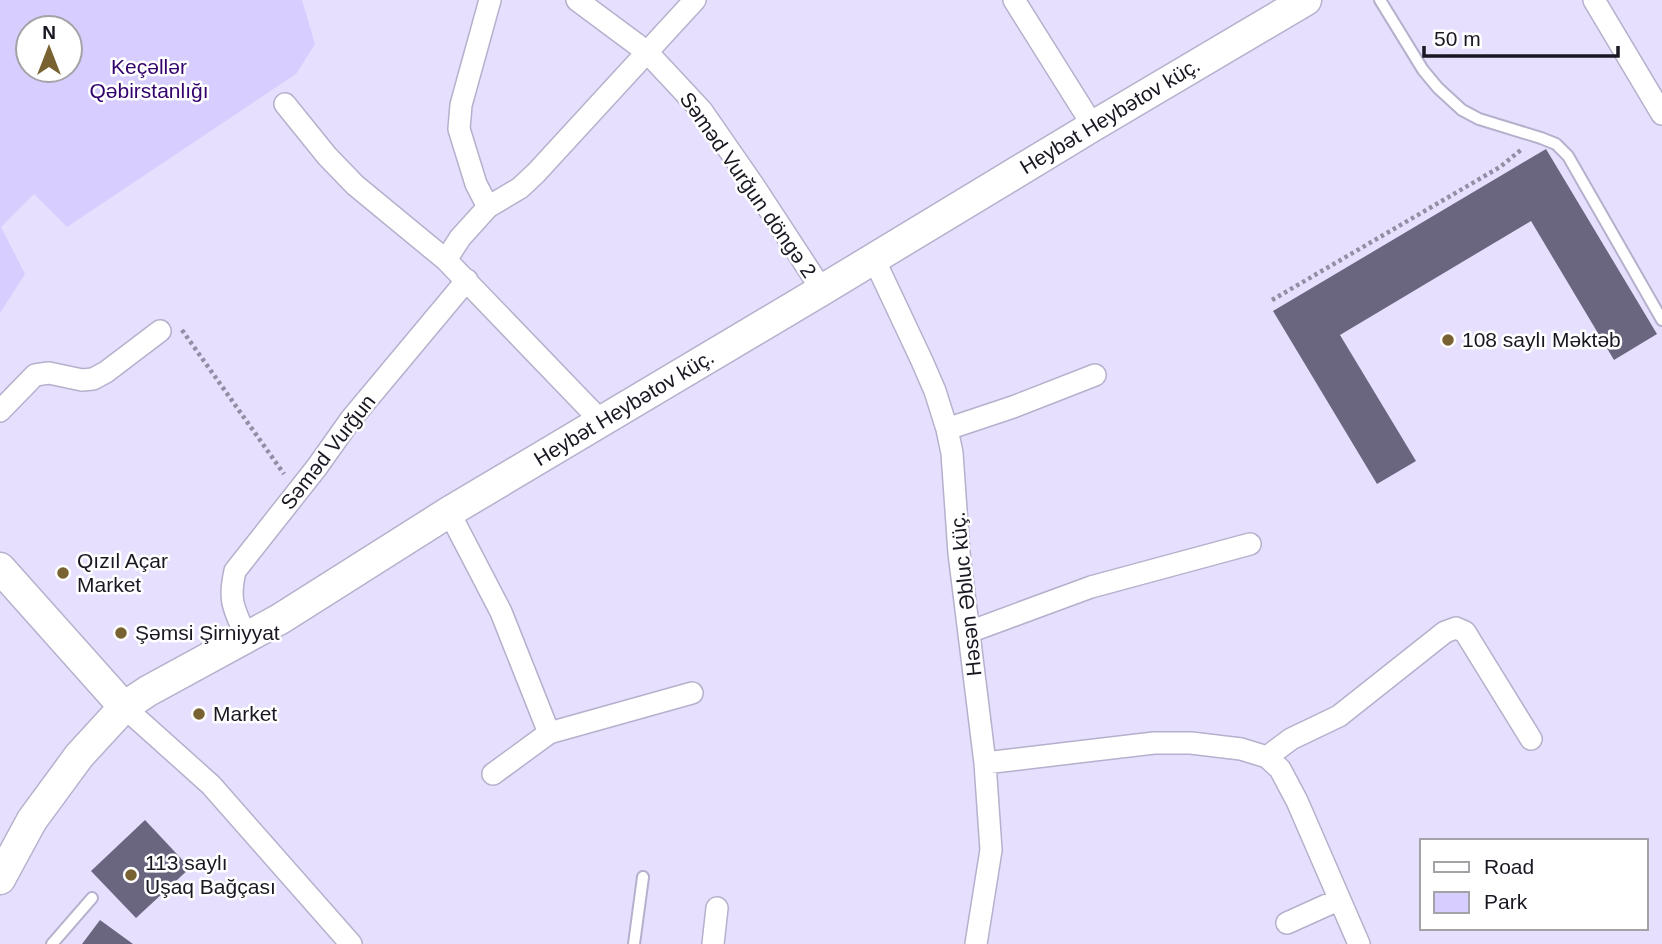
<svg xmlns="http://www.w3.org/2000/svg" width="1662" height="944" viewBox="0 0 1662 944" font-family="Arial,sans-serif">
	<rect width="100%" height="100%" fill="#e6e0fe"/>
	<path fill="#d7cdfe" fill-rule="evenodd" d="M 0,0 L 302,0 L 315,44 L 296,74 L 67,227 L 34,194 L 1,227 L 25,274 L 0,313 ZM 28,28 L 70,28 L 70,70 L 28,70 Z"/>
	<path fill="#6b6680" d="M 1546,149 L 1657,334 L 1614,360 L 1531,221 L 1340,335 L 1416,461 L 1377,484 L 1273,311 Z
		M 145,820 L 190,868 L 136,918 L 91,871 Z
		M 100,920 L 133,944 L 82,944 Z"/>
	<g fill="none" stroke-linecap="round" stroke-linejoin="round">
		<defs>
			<path id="lane" d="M 1380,0 L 1423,70 L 1438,88 L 1462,110 L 1479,119 L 1541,138 L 1556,144 L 1568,156 L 1662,320
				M 52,944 L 92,898
				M 634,944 L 643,877"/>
			<path id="street" d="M 577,0 L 647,52 L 702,111 L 754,186 L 822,290
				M 1014,0 L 1093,126
				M 1594,0 L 1662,114
				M 285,104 L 327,156 L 355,185 L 446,260 L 601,421
				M 488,207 L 476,184 L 459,129 L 461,105 L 490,0
				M 874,259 L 922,361 L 935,391 L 947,429 L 952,453 L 959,553 L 985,763 L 991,850 L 976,944
				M 446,260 L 460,238 L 488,207 L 520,188 L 536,173 L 695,0
				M 0,411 L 35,375 L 49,373 L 82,380 L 93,379 L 106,372 L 160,331
				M 947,429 L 1013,407 L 1095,375
				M 449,512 L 501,612 L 549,733
				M 969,632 L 1091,587 L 1250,544
				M 247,638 C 234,609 228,602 235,571 L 317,467 L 351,419 L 467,280
				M 124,707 L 211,785 L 351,944
				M 1267,757 L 1291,739 L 1339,716 L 1445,632 L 1456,628 L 1465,632 L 1531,739
				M 985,763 L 1154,743 L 1191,743 L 1241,749 L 1267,757 L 1280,769 L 1297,801 L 1359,944
				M 493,774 L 549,733 L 692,693
				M 1287,923 L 1338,900
				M 713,944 L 717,908"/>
			<path id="secondary" d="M 0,568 L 124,707
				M 0,879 L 32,820 L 79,756 L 124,707 L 148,691 L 280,619 L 449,512 L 822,290 L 1093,126 L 1306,0"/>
		</defs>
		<use href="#lane" stroke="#b5b0cc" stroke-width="14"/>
		<use href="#street" stroke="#b5b0cc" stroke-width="24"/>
		<use href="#secondary" stroke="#b5b0cc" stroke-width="33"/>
		<path stroke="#938ea4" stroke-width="4.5" stroke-dasharray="3.5 3.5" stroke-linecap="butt" d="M 1272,300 L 1500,167 L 1522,149
			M 182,330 L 284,474"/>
		<use href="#lane" stroke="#fff" stroke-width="10"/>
		<use href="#street" stroke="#fff" stroke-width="21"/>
		<use href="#secondary" stroke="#fff" stroke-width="30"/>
	</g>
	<g fill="#796232" stroke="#fff" stroke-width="2.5">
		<circle cx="1448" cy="340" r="7"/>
		<circle cx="63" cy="573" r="7"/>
		<circle cx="121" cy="633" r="7"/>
		<circle cx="199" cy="714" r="7"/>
		<circle cx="131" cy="875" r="7"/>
	</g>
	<g text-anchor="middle" stroke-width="5" stroke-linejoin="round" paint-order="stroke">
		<g font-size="21" fill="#33026c" stroke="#fff">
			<text x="149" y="74">Keçəllər<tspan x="149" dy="24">Qəbirstanlığı</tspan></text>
		</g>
		<g font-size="21" fill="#1a1722" stroke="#fff">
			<text transform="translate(1110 116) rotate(-31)" y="7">Heybət Heybətov küç.</text>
			<text transform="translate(748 185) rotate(55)" y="7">Səməd Vurğun döngə 2</text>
			<text transform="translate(624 408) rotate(-31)" y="7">Heybət Heybətov küç.</text>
			<text transform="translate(328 452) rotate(-52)" y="7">Səməd Vurğun</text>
			<text transform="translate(966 594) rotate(-96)" y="7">Həsən Əbluc küç.</text>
		</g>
		<g font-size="21" fill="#1a1722" stroke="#fff" text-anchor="start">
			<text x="1462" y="347">108 saylı Məktəb</text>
			<text x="77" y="568">Qızıl Açar<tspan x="77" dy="24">Market</tspan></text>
			<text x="135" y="640">Şəmsi Şirniyyat</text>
			<text x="213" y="721">Market</text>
			<text x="145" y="870">113 saylı<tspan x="145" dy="24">Uşaq Bağçası</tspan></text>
		</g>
	</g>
	<rect x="1420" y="839" width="228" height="91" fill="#ffffff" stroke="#a3a2a7" stroke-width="2"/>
	<rect x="1434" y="862" width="35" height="10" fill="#ffffff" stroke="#a3a2a7" stroke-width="2"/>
	<text x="1484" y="874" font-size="21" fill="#1a1722">Road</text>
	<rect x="1434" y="892" width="35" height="21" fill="#d7cdfe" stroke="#a3a2a7" stroke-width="2"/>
	<text x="1484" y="909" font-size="21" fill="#1a1722">Park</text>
	<g transform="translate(49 49)"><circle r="33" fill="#ffffff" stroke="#a3a2a7" stroke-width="2"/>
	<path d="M0-5L12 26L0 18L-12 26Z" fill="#796232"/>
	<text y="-10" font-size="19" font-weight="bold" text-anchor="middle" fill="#1a1722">N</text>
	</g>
	<path d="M1424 46v10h194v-10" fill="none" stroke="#1a1722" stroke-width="3.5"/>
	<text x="1434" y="46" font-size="21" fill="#1a1722" stroke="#ffffff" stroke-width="5" paint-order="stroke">50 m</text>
</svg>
